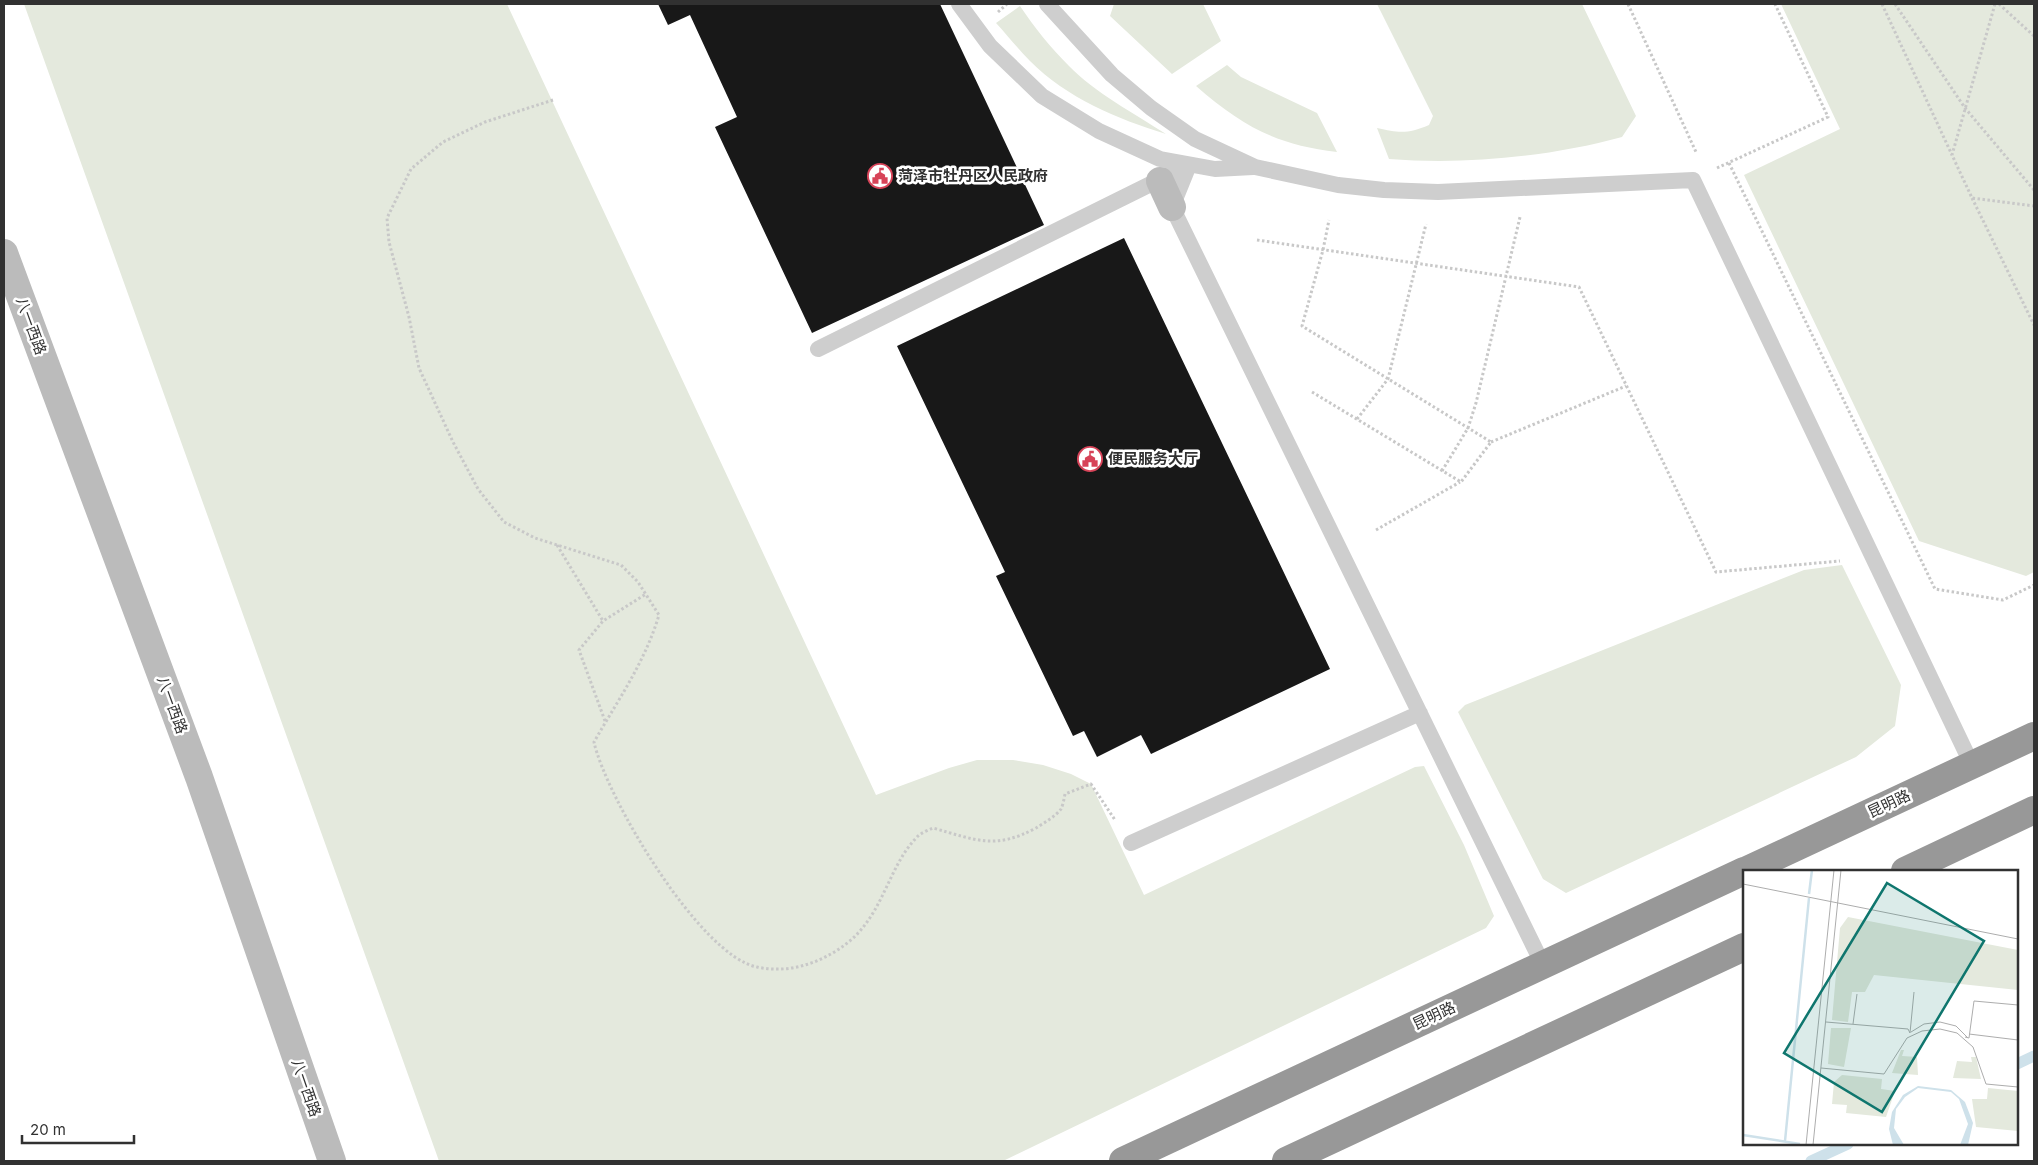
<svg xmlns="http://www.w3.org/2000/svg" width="2038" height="1165" viewBox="0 0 2038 1165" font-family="Inter,'Noto Sans SC',sans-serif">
	<rect width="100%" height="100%" fill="#fff"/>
	<path fill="#e4e9dd" d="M 24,4 L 507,4 L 876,795 L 949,768 L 977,760 L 1013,760 L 1043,765 L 1071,774 L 1091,784 L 1144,895 L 1415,767 L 1424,766 L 1464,845 L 1494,916 L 1486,928 L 1003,1161 L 439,1161 Z
		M 1114,4 L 1203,4 L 1221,41 L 1172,74 L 1110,16 Z
		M 1377,4 L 1582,4 L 1636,116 L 1622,137 C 1549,157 1464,165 1389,159 L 1377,128 C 1399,133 1408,134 1429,125 L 1433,116 Z
		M 1781,4 L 2034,4 L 2034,572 L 2026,576 L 1919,541 L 1744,175 L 1840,129 Z
		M 1020,6 C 1034,27 1051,48 1069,66 C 1094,92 1135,114 1166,134 C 1117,119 1067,98 1030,61 C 1018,49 1008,36 996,23 Z
		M 1227,65 L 1241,77 L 1317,113 L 1337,152 C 1276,145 1242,126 1196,86 Z
		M 1842,565 L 1901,685 L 1895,726 L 1856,757 L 1566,893 L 1543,879 L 1458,712 L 1465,705 L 1804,570 Z"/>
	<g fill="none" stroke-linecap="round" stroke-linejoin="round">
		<path stroke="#cee1ea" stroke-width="11" d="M 2017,1064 L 2034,1056
			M 1811,1161 L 1848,1144"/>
	</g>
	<path fill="#181818" d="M 658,4 L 940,4 L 1044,225 L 812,333 L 715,127 L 737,117 L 690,15 L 668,25 Z
		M 1124,238 L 1330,669 L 1151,754 L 1141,735 L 1097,757 L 1084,731 L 1073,736 L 996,576 L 1005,572 L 897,346 Z"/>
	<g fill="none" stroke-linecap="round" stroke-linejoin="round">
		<path stroke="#c8c8c8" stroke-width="3" stroke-dasharray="2.5 2.5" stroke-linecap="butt" d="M 1628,4 L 1696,152
			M 1882,4 L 1952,155
			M 1895,4 L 1965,108 L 2034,190
			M 1995,4 L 1952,155 L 1972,198 L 2034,206
			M 1999,4 L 2034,36
			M 998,12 L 1007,4
			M 553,100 L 485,122 L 443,142 L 411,169 L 387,218 L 389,242 L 409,317 L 419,368 L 453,442 L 478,489 L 504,522 L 535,538 L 621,565 L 638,582 L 659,615 C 645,662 618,700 594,742 C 606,797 700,956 757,967 C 789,974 821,963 846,944 C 884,915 887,868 917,837 C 921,833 928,830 933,828 C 976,840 995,850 1036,828 C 1044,823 1056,816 1061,809 C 1063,805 1064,799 1065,794 L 1091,784 L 1115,820
			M 1729,163 L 1935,589 L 2003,600 L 2034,585
			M 1717,168 L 1828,117 L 1775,4
			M 1972,198 L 2034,325
			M 1257,240 L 1579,287 L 1716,572 L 1840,561
			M 1312,392 L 1461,482 L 1491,442 L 1302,326 L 1323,250 L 1329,220
			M 1357,419 L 1388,379 L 1426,224
			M 1491,442 L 1626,386
			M 1442,471 L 1468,428 L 1476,403 L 1520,217
			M 1376,530 L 1460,482
			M 557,545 L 603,621
			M 605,721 L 579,650 L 603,621 L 646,594"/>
		<path stroke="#cecece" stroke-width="16" d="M 959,4 L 990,46 L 1042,96 L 1099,131 L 1160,159 L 1215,169 L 1253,167
			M 1047,4 L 1112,75 L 1151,108 L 1195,139 L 1255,167 L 1338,185 L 1384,190 L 1438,192 L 1693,180 L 1972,765
			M 818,349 L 1189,165 L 1172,207 L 1543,965
			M 1131,843 L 1420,713"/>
		<path stroke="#bbb" stroke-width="28" d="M 1160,181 L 1172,207
			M 4,253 L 199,777 L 332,1161"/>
		<path stroke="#989898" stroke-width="28" d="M 1745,871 L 2034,736
			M 1905,871 L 2034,810
			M 1123,1161 L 1744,871
			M 1286,1161 L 1744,947"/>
	</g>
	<defs>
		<symbol id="civic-ring" viewBox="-11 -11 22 22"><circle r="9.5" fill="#fff" stroke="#d74358" stroke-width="1.5"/><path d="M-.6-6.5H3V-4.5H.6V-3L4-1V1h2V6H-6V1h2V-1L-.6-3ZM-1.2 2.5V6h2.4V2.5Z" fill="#d74358"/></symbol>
	</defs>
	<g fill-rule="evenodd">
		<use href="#civic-ring" x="866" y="162" width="28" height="28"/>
		<use href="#civic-ring" x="1076" y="445" width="28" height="28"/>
	</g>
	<g text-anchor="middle" stroke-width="5" stroke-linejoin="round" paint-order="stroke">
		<g font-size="15" font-weight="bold" fill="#313131" stroke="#fff" text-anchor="start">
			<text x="898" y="181">菏泽市牡丹区人民政府</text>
			<text x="1108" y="464">便民服务大厅</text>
		</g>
		<g font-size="15" fill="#313131" stroke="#fff">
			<text transform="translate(31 326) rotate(70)" y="5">八一西路</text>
			<text transform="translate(172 705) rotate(70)" y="5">八一西路</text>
			<text transform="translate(1889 804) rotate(-25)" y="5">昆明路</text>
			<text transform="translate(1434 1016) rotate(-25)" y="5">昆明路</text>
			<text transform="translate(306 1088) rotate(71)" y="5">八一西路</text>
		</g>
	</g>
	<g transform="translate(1743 870)">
		<rect width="275" height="275" fill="#fff"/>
		<path d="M 105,47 L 275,80 L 275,120 L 131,105 L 122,122 L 109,122 L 105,152 L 89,150 L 97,58 ZM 88,158 L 108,158 L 101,197 L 85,194 ZM 158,180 L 161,180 L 159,186 L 174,187 L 175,205 L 149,203 ZM 228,187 L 233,187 L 238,209 L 210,208 L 214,191 L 229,192 ZM 99,205 L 139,209 L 138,219 L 152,221 L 143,247 L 103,243 L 104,235 L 89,234 L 91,212 ZM 245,218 L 275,221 L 275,261 L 233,257 L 229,229 L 244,229 Z" fill="#e4e9dd"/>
		<path d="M 175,216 L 208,220 L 222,232 L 230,253 L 225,275 L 217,275 L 225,254 L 216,229 L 208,222 L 175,218 L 162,227 L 153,239 L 151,258 L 161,275 L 150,275 L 146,259 L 149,242 L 160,225 Z" fill="#cee1ea"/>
		<path fill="none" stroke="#cee1ea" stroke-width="2.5" d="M 66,24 L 69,0M 0,265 L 57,274M 42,271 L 66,28"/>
		<path fill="none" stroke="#adadad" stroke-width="1" d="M 0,14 L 275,69M 83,152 L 165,159 L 167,163 L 171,122M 110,154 L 114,124M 168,162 L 181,154 L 197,152 L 213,156 L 225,168M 226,164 L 275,170M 222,167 L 226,168 L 231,131 L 275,135M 78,198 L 141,204 L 164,168 L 179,161 L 197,159 L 214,163 L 230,177 L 243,214 L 275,217M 63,275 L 91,0M 70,275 L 98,0"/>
		<path fill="#0f766e" fill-opacity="0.15" stroke="#0f766e" stroke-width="2.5" d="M 144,13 L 241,71 L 139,242 L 41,183 Z"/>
		<rect width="275" height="275" fill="none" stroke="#313131" stroke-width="2.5"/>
	</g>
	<rect width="2038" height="1165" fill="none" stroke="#313131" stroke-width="10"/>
	<path d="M22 1135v8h112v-8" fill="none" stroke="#313131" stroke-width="2.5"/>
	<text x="30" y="1135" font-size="15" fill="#313131" stroke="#ffffff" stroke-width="4" paint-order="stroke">20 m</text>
</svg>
